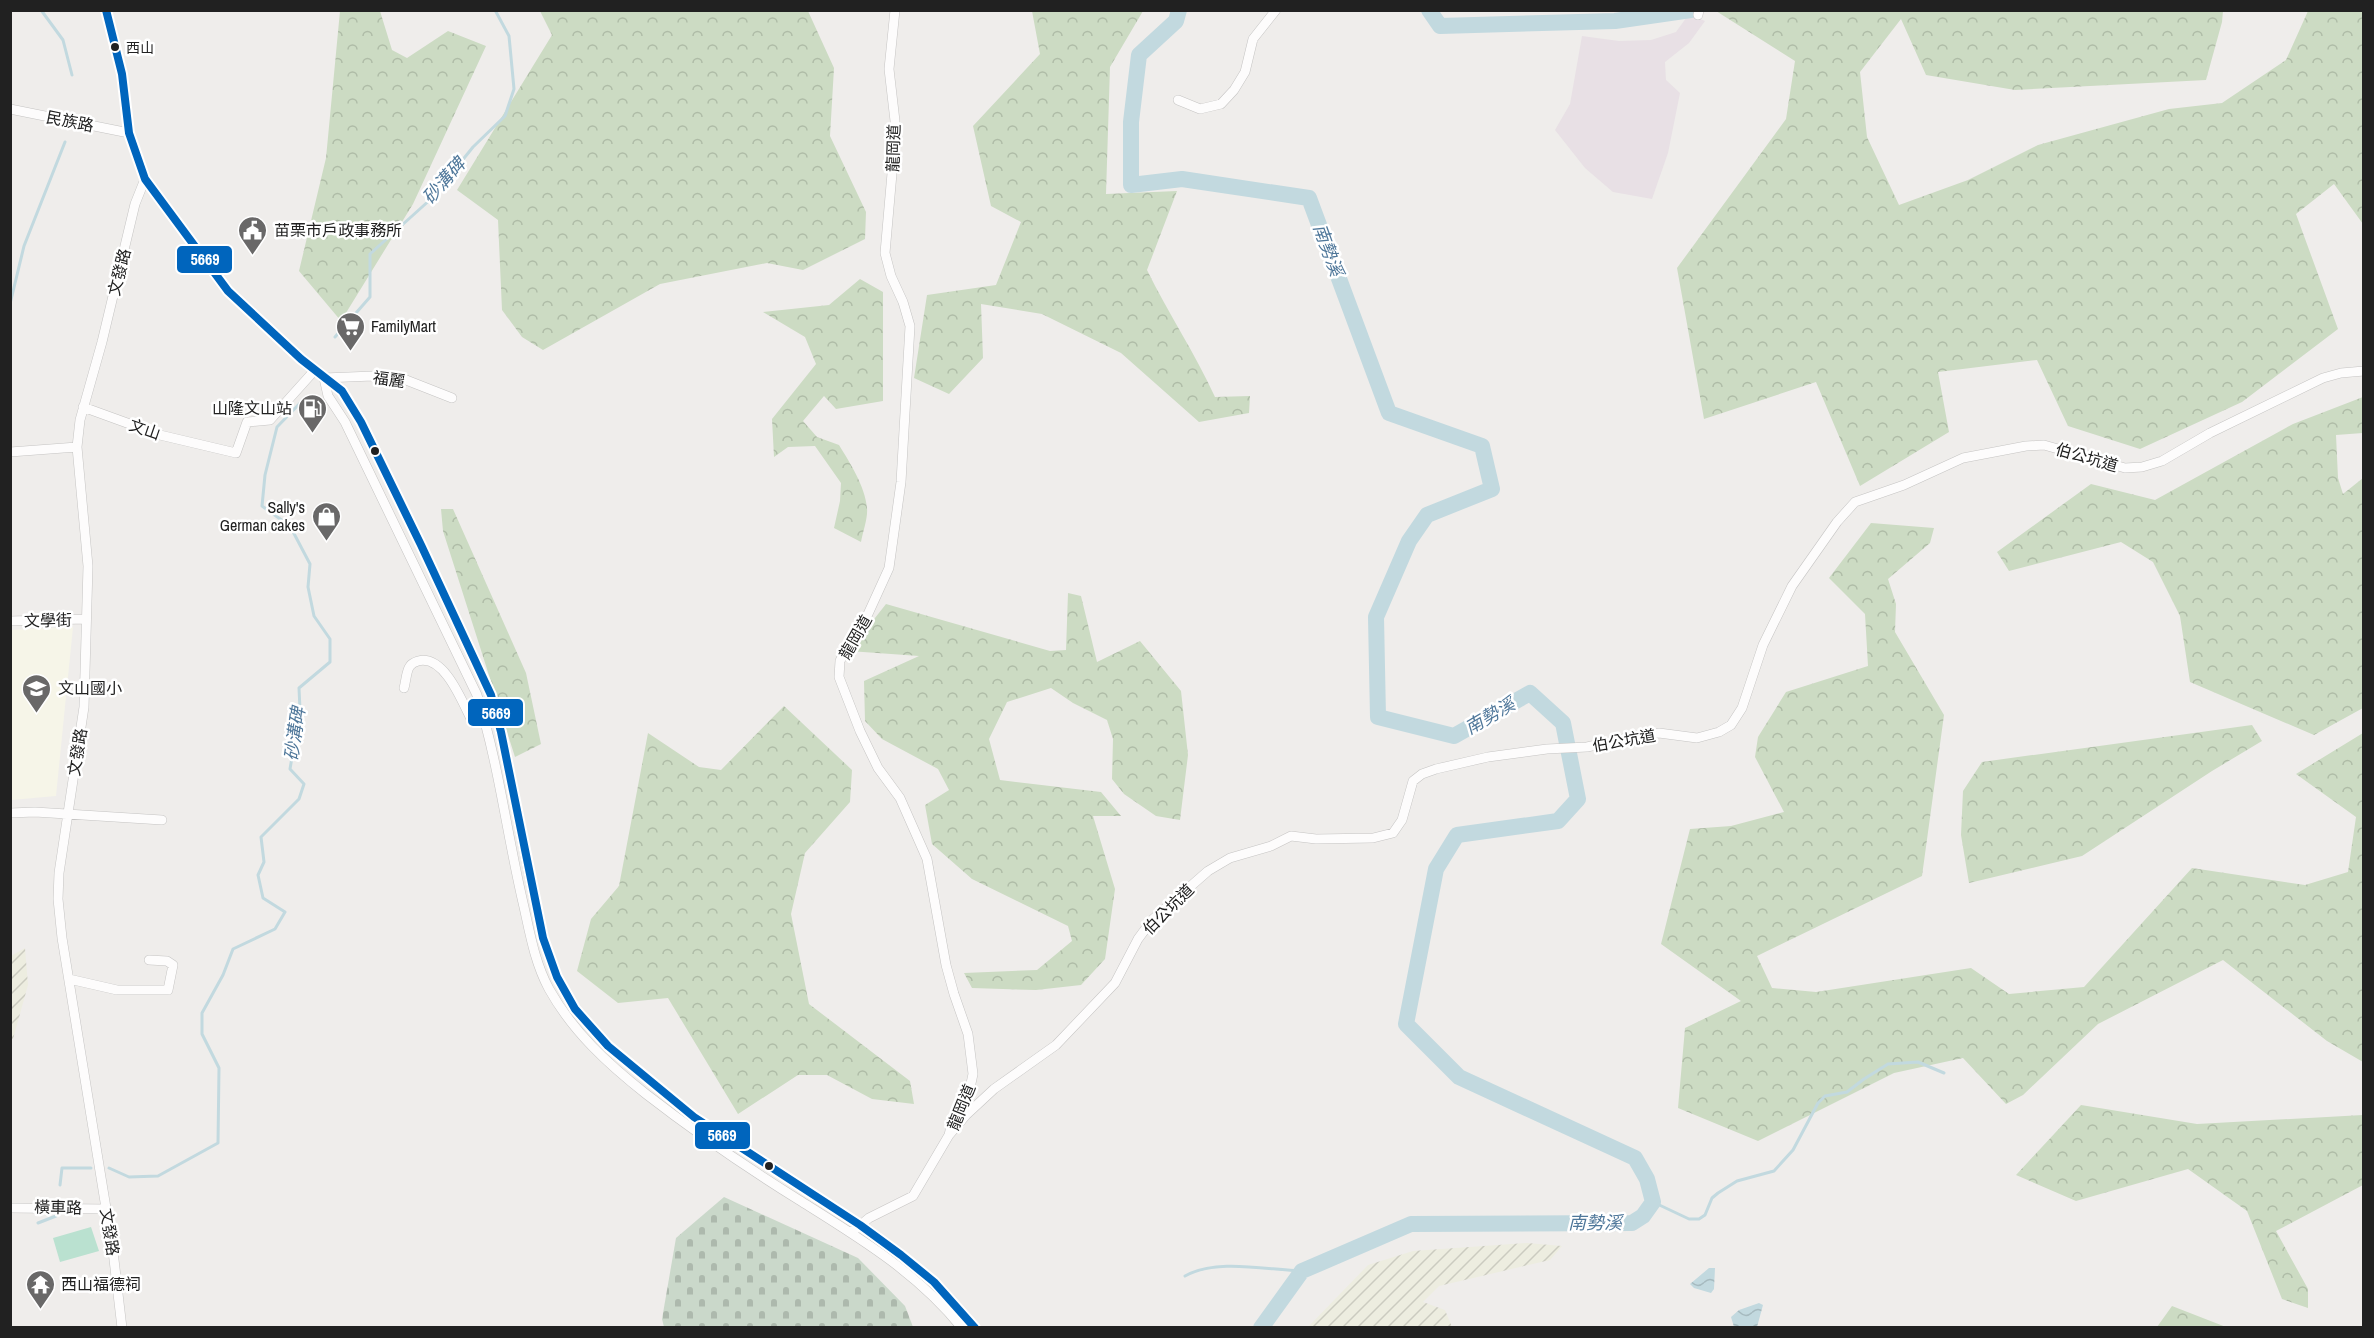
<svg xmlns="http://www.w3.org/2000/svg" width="2374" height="1338" viewBox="0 0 2374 1338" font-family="'Archivo Narrow','Noto Sans TC',sans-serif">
	<defs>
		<pattern id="farmland-furrows" width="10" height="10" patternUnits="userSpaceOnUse" patternTransform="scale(1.5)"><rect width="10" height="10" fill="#edede0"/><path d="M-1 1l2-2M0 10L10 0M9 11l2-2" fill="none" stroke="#cbcbc0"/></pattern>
		<pattern id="forest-crowns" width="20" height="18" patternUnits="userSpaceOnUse" patternTransform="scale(1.5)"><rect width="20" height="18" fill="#ccdbc3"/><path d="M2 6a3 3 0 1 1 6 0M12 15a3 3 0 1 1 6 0" fill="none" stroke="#afbca7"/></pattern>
		<pattern id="cemetery-stones" width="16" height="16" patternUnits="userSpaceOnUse" patternTransform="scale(1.5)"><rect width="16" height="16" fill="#cad8ca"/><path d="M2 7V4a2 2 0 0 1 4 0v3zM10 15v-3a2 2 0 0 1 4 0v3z" fill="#adb9ad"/></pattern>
		<pattern id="water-waves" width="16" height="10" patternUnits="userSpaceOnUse" patternTransform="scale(1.5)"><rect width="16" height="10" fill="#c2d9df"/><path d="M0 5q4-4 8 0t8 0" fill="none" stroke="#a6babf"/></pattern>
	</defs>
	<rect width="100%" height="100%" fill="#efedeb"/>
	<path fill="#e8e0e5" d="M 1689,14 L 1705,21 L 1689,43 L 1665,62 L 1666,80 L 1680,93 L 1668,153 L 1652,199 L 1613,192 L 1585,168 L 1555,130 L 1570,104 L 1582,36 L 1619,41 L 1651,40 L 1676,32 Z"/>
	<path fill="#f6f5e8" d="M 73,627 L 56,796 L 11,800 L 11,630 Z"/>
	<path fill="url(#farmland-furrows)" d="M 25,948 L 28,985 L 13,1039 L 11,1039 L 11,956 Z
		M 1527,1243 L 1562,1246 L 1550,1260 L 1439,1286 L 1423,1302 L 1445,1310 L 1452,1327 L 1308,1327 L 1368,1265 L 1413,1251 Z"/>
	<path fill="url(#forest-crowns)" d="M 340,11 L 380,11 L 392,50 L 407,58 L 448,31 L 486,46 L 413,204 L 341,321 L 299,271 L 326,158 Z
		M 540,11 L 808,11 L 834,68 L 830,136 L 866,212 L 865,239 L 803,270 L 767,263 L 660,284 L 543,350 L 522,337 L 502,310 L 498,220 L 457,190 L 552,35 Z
		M 1032,11 L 1143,11 L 1110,67 L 1106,194 L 1177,191 L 1147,270 C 1168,313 1195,353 1215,397 L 1250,396 L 1249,413 L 1199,422 L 1121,353 L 1042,314 L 981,304 L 983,358 L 949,394 L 914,378 L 927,295 L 996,285 L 1021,222 L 991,206 L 973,126 L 1040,54 Z
		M 1716,11 L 2223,11 L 2222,22 L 2206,80 L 2015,90 L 1926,75 L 1901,19 L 1860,72 L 1867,137 L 1899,205 L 1968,180 L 2038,145 L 2169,109 L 2222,103 L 2286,60 L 2308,11 L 2363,11 L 2363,224 L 2334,184 L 2296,214 L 2338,329 L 2242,402 L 2140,449 L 2068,426 L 2037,360 L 1938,372 L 1949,432 L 1860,486 L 1816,382 L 1704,419 L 1677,268 L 1786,119 L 1795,61 Z
		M 860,279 L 883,292 L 883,401 L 836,409 L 824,396 L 803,421 L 817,437 L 839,445 C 850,463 865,486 867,508 C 868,518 863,531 861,542 L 834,528 L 840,501 L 841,483 L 815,446 L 788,447 L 774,457 L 772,419 L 816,364 L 805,337 L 763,312 L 829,305 Z
		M 2363,397 L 2363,433 L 2336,435 L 2338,478 L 2343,494 L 2363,478 L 2363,708 L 2314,735 L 2190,682 L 2180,616 L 2153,562 L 2121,542 L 2009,571 L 1997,552 L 2091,484 L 2155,500 L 2293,424 Z
		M 441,509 L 453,509 L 526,673 L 541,744 L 515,757 L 443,531 Z
		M 1871,523 L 1934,528 L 1930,543 L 1888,579 L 1896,604 L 1895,632 L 1944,715 L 1922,876 L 1757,956 L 1772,988 L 1816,992 L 1971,968 L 2009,994 L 2084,987 L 2192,868 L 2305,885 L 2348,872 L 2356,817 L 2296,774 L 2363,733 L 2363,1062 L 2327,1041 L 2223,960 L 2098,1024 L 2023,1095 L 2006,1104 L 1963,1058 L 1894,1073 L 1758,1141 L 1678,1108 L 1685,1028 L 1741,1001 L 1661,944 L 1690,829 L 1731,826 L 1784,812 L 1755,757 L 1758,737 L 1786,692 L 1868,666 L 1865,614 L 1829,578 Z
		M 1068,593 L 1081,596 L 1097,662 L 1140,641 L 1181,691 L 1188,755 L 1180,820 L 1156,816 L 1124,794 L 1112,779 L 1113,739 L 1107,720 L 1073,703 L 1051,688 L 1007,702 L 989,739 L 1000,780 L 1101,792 L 1121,816 L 1093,816 L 1115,889 L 1105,959 L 1081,985 L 1036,990 L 972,988 L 964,973 L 1037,970 L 1072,941 L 1068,926 L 972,879 L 932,844 L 925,805 L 949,790 L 938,769 L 882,739 L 865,721 L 864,681 L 919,656 L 849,651 L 886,604 L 1050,651 L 1066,650 Z
		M 784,706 L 852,770 L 850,802 L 805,853 L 791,914 L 809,1004 L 910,1081 L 914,1104 L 872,1099 L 827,1075 L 798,1075 L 738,1114 L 668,998 L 618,1003 L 577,971 L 591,919 L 619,886 L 648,733 L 699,767 L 721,770 Z
		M 2252,725 L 2262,741 L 2212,771 L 2082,856 L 1969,883 L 1961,835 L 1963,791 L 1982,762 Z
		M 2081,1105 L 2197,1124 L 2363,1115 L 2363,1185 L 2276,1231 L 2308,1289 L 2308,1308 L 2282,1299 L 2247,1211 L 2188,1169 L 2076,1201 L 2016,1175 Z
		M 2172,1306 L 2226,1327 L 2157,1327 Z"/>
	<path fill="url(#cemetery-stones)" d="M 724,1197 L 858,1258 L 905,1306 L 913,1327 L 664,1327 L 662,1319 L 676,1238 Z"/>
	<path fill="#bae1d0" d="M 91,1227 L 99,1251 L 60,1262 L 53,1238 Z"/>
	<path fill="url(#water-waves)" d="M 1709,1268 L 1715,1268 L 1714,1289 L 1711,1293 L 1694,1288 L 1690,1284 Z
		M 1759,1303 L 1763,1305 L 1757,1327 L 1734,1327 L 1731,1317 L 1739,1310 Z"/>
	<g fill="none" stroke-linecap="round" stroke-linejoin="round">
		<path stroke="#c2d9df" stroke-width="3" d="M 41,10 L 63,40 L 72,75
			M 10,304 L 24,246 L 65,142
			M 335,337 L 370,297 L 370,254 L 432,198 L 473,147 L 505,116 L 514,89 L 509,36 L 495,10
			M 109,1168 L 129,1177 L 158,1176 L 218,1143 L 219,1068 L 202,1034 L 202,1013 L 223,975 L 233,949 L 275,929 L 285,912 L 263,898 L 258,875 L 264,862 L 261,837 L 299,799 L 304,784 L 290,769 L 300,710 L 299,688 L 330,662 L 330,639 L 314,616 L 308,587 L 310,564 L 290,526 L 262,506 L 265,475 L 277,427 L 304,399
			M 60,1185 L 62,1168 L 91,1168
			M 1653,1202 L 1689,1219 L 1699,1219 L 1705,1215 L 1712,1198 L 1718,1193 L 1737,1181 L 1774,1171 L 1793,1150 L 1818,1103 L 1825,1096 L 1847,1092 L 1864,1079 L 1888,1064 L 1918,1062 L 1944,1073
			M 38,1223 L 56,1216
			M 1185,1276 C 1217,1258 1267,1270 1302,1271"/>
		<path stroke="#c2d9df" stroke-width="16" d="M 1179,10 L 1176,21 L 1139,55 L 1131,122 L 1131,185 L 1182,179 L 1309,198 L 1389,413 L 1482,446 L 1492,489 L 1427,515 L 1409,541 L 1376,617 L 1378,717 L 1454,736 L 1530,693 L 1563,723 L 1578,799 L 1558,821 L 1457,835 L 1436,869 L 1406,1024 L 1459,1077 L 1635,1158 L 1647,1179 L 1653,1202 L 1643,1216 L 1632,1223 L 1411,1224 L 1302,1271 L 1261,1328
			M 1429,10 L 1440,26 L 1615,21 L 1691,10"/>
		<defs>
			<path id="minor" d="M 106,10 L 122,74 L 129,133 L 145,179 L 228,291 L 301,359 L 342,391 L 361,422 L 421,545 L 491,695 L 501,732 L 529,874 L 543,938 L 557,977 L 575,1009 L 608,1046 L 694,1117 L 860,1225 L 901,1255 L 934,1282 L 975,1328
				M 1698,15 L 1699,10
				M 1178,100 L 1200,109 L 1221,104 L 1234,90 L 1245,72 L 1253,39 L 1276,10
				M 10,109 L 129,133
				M 324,378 L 328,396 L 345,422 L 477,695 C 499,764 507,836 524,907 C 530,934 535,963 549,989 C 573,1032 608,1064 646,1094 C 695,1132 746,1167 799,1200 C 858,1237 917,1272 962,1328
				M 324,378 L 373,376 L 401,378 L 452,398
				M 83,407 L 160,435 L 236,453 L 247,422 L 270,420 L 314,371
				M 10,452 L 77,447
				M 10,621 L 85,619
				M 404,688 C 406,682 406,671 410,666 C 412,663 415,662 418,661 C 445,654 463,704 473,723 L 486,721
				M 10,813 L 35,812 L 162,820
				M 69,979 L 117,990 L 168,990 L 173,965 L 167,961 L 149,960
				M 949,1135 L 966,1115 L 994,1089 L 1056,1045 L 1115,983 L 1138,939 L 1152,920 L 1208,871 L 1230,858 L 1271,846 L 1291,836 L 1316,839 L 1373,838 L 1393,833 L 1402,820 L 1413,781 L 1422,774 L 1436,769 L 1488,757 L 1547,749 L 1587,747 L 1641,735 L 1659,733 L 1697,738 L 1719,732 L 1731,725 L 1742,708 L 1763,645 L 1792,586 L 1837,522 L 1855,502 L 1904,485 L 1963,458 L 2026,446 L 2044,445 L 2125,468 L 2142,467 L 2162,461 L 2210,433 L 2323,378 L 2341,373 L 2364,371
				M 10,1208 L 106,1209
				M 852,1232 L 869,1218 L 913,1196 L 949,1135 L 953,1118 L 970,1088 L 973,1074 L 968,1034 L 954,994 L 946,965 L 927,859 L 900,798 L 878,768 L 860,731 L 839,677 L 840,661 L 852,636 L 863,625 L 889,568 L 901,482 L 910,326 L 903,302 L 891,276 L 885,253 L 893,162 L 895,121 L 889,69 L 895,10
				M 122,1328 L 113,1251 L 62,938 L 58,899 L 59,873 L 84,707 L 88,566 L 77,447 L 80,420 L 102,342 L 135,204 L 145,179"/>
		</defs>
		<use href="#minor" stroke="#c5c4c3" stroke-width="10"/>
		<use href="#minor" stroke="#fdfcfc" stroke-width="9"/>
		<defs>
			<path id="bus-1" d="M 106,10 L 122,74 L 129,133 L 145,179 L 228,291 L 301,359 L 342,391 L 361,422 L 421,545 L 491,695 L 501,732 L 543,938 L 557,977 L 575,1009 L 608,1046 L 694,1117 L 860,1225 L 901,1255 L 934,1282 L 975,1328"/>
		</defs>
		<use href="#bus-1" stroke="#fff" stroke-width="12"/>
		<use href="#bus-1" stroke="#0065bd" stroke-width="8"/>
	</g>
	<defs>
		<symbol id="civic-pin" viewBox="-11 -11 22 30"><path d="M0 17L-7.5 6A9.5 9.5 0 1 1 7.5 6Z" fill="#696868" stroke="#fff"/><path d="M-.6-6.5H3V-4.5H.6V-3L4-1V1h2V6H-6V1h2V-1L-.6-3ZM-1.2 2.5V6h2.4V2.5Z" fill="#fff"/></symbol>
		<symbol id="supermarket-pin" viewBox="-11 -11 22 30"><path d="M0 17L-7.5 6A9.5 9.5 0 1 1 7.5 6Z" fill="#696868" stroke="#fff"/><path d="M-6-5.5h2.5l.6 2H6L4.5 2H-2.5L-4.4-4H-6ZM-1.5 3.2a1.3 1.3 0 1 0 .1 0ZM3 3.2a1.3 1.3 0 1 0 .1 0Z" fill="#fff"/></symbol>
		<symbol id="fuel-pin" viewBox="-11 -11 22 30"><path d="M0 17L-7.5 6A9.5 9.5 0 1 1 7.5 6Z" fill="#696868" stroke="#fff"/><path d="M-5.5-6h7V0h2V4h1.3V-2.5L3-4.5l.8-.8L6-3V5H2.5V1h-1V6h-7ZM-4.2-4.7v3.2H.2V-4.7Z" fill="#fff"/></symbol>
		<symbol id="shop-pin" viewBox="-11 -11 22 30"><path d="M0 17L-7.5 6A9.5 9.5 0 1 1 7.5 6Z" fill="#696868" stroke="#fff"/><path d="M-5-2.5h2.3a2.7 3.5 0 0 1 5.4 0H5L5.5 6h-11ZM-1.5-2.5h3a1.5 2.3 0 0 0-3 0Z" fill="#fff"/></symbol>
		<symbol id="school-pin" viewBox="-11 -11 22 30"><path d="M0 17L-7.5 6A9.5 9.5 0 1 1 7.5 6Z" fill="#696868" stroke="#fff"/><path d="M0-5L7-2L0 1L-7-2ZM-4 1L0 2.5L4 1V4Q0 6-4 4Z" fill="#fff"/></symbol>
		<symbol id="temple-pin" viewBox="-11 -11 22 30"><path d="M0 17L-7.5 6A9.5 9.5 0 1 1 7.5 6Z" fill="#696868" stroke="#fff"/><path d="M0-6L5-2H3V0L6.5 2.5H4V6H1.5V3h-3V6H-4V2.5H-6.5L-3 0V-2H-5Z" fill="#fff"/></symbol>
	</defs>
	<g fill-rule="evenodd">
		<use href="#civic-pin" x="236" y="214" width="33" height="45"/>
		<use href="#supermarket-pin" x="334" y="310" width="33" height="45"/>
		<use href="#fuel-pin" x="296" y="392" width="33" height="45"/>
		<use href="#shop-pin" x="310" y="500" width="33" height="45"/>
		<use href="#school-pin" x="20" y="672" width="33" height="45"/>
		<use href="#temple-pin" x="24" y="1268" width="33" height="45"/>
	</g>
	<g fill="#212121" stroke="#fff" stroke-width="2">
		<circle cx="115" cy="47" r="5"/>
		<circle cx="375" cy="451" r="5"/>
		<circle cx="769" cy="1166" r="5"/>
	</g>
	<g text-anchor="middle" stroke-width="5" stroke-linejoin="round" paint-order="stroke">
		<g font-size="14" fill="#212121" stroke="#fff" text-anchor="start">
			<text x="126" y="53">西山</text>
		</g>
		<g font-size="16" fill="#212121" stroke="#fff">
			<text transform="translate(70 121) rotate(11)" y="6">民族路</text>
			<text transform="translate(893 148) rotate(-88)" y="6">龍岡道</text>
			<text transform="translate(119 272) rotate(-76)" y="6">文發路</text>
			<text transform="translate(389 379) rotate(8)" y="6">福麗</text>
			<text transform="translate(145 429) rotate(19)" y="6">文山</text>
			<text transform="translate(2087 457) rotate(16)" y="6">伯公坑道</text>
			<text transform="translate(48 620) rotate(-1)" y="6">文學街</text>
			<text transform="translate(855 637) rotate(-60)" y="6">龍岡道</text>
			<text transform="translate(1624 740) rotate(-10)" y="6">伯公坑道</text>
			<text transform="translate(77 752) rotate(-81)" y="6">文發路</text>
			<text transform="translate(1168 909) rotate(-45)" y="6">伯公坑道</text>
			<text transform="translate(961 1107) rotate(-68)" y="6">龍岡道</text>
			<text transform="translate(58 1207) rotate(1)" y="6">橫車路</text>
			<text transform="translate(110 1232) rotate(81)" y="6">文發路</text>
		</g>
		<g font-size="16" fill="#212121" stroke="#fff" text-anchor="start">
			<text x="274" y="236">苗栗市戶政事務所</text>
			<text x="371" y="332">FamilyMart</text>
			<text x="292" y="414" text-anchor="end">山隆文山站</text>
			<text x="305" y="513" text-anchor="end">Sally's<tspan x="305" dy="18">German cakes</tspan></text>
			<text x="58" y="694">文山國小</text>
			<text x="61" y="1290">西山福德祠</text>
		</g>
		<g font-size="18" font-style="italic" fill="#4f779a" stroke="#fff">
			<text transform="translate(444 181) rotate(-49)" y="6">砂溝碑</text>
			<text transform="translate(1328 250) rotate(70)" y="6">南勢溪</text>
			<text transform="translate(1490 716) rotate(-30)" y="6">南勢溪</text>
			<text transform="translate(295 734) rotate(-82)" y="6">砂溝碑</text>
			<text x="1595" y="1229">南勢溪</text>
		</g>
	</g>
	<g stroke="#fff" stroke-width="2">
		<rect x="176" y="245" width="57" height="29" rx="6" fill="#0065bd"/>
		<rect x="467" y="698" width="57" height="29" rx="6" fill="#0065bd"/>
		<rect x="694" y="1121" width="57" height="29" rx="6" fill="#0065bd"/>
	</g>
	<g font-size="16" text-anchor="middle" font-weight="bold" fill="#fff">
		<text x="205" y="265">5669</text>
		<text x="496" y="719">5669</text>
		<text x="722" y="1141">5669</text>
	</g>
	<rect width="2374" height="1338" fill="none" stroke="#212121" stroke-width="24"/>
</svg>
